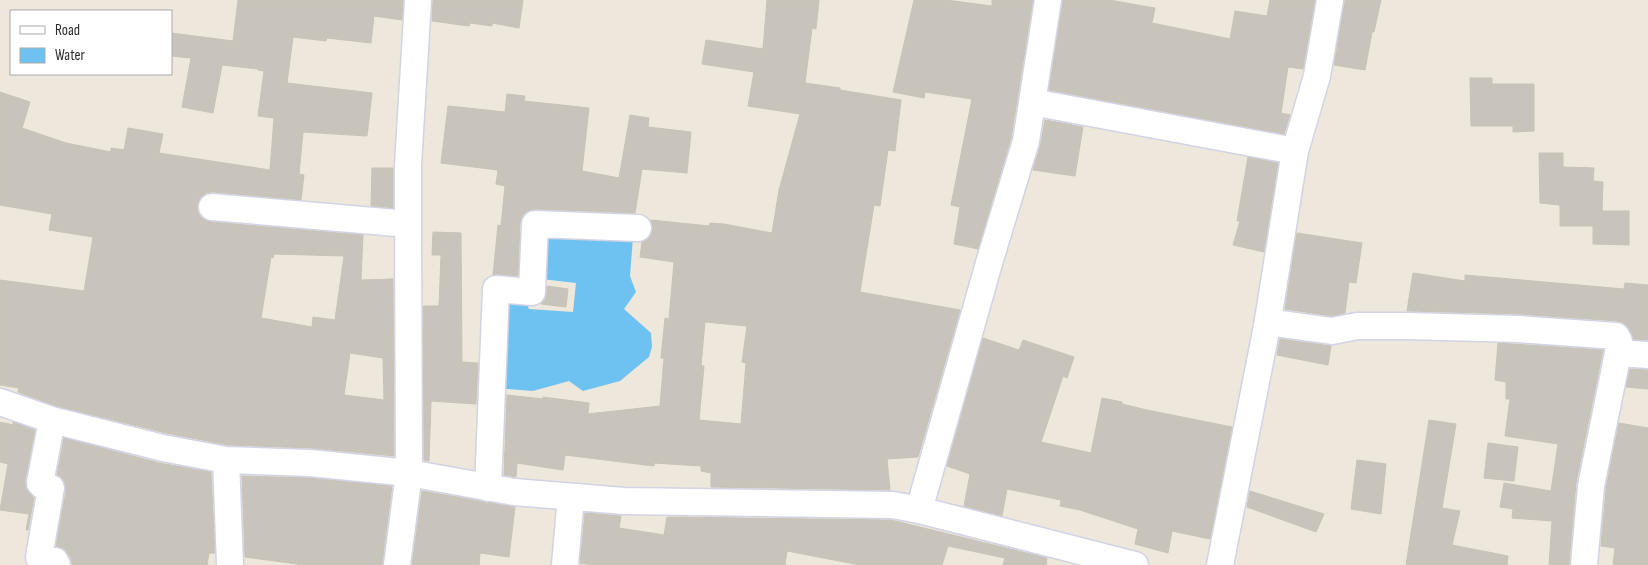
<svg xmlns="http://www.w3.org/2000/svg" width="1648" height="565" viewBox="0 0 1648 565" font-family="'Sofia Sans Condensed',sans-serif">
	<rect width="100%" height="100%" fill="#ede7dc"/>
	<path fill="#6ec2f1" d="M 543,230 L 633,237 L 630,276 L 636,292 L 624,309 L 651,333 L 652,347 L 649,357 L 620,381 L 583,391 L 569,381 L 533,391 L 496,388 L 502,296 L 525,299 L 529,309 L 573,312 L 576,283 L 541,279 Z"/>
	<path fill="#c8c4bc" stroke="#c8c3b6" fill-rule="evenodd" d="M 238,0 L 403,0 L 402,20 L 374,16 L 371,43 L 327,38 L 326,41 L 293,37 L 287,83 L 372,93 L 367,136 L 303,132 L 299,174 L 304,175 L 301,200 L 213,192 L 206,193 L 200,198 L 197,206 L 198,213 L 203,219 L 211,222 L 363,235 L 361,280 L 393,279 L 394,456 L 311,448 L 228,445 L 166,433 L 56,406 L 18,392 L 19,388 L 0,385 L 0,280 L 84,291 L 93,237 L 49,230 L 52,214 L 0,205 L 0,92 L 30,102 L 22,128 L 66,143 L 111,152 L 111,148 L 124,150 L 128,128 L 163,134 L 159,153 L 270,170 L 274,118 L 258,116 L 264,71 L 258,70 L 258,69 L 222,65 L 213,113 L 182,107 L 191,58 L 171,56 L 171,33 L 233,41 ZM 274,254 L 344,256 L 335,320 L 313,317 L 312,327 L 261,318 L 271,257 L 273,258 ZM 350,353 L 383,358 L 384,400 L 344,395 Z
		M 433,0 L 523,0 L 519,28 L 492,23 L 492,26 L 470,23 L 469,26 L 432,21 Z
		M 767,0 L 819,0 L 816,29 L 812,28 L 805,83 L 840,88 L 840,90 L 901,100 L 895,151 L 888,150 L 880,206 L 874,205 L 860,292 L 960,310 L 918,457 L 887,459 L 890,490 L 711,487 L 711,473 L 701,471 L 701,466 L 654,463 L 654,466 L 565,455 L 563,470 L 517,463 L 516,477 L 504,475 L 507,395 L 543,399 L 543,397 L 589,403 L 588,414 L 660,406 L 664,358 L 661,358 L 665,318 L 669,319 L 674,262 L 640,257 L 642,242 L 650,236 L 653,229 L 651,220 L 709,226 L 710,223 L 724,224 L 772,233 L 779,190 L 800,114 L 748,106 L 754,72 L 702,64 L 706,40 L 763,49 ZM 705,322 L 747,326 L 742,362 L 746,363 L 741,424 L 699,420 L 704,366 L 701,366 Z
		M 914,0 L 946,0 L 992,6 L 992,0 L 1033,0 L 1011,138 L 978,249 L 954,244 L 960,207 L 951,205 L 972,99 L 925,92 L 924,98 L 893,92 Z
		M 1063,0 L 1109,0 L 1155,8 L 1152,23 L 1230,39 L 1235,11 L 1267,16 L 1270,0 L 1315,0 L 1303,69 L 1288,67 L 1281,113 L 1290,115 L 1284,134 L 1049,90 Z
		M 1345,0 L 1381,0 L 1374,32 L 1372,32 L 1365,70 L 1334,65 Z
		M 1470,78 L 1492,78 L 1492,84 L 1534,84 L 1534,131 L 1513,132 L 1513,126 L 1471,126 Z
		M 507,94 L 525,96 L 524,101 L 589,108 L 582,171 L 619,178 L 630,115 L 649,118 L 648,127 L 691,132 L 687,173 L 642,169 L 635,213 L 536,209 L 528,211 L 523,216 L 520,223 L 518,276 L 493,275 L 498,225 L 501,226 L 505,186 L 496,184 L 498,170 L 441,163 L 448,106 L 505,112 Z
		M 1045,120 L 1083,127 L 1075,176 L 1033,170 L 1041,143 Z
		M 1539,153 L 1563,153 L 1563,167 L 1594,168 L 1593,181 L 1603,182 L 1602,211 L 1629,211 L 1629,245 L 1593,244 L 1593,226 L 1560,226 L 1560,205 L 1540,203 Z
		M 1248,157 L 1278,163 L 1264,252 L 1233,245 L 1240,221 L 1237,221 Z
		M 372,168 L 393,168 L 393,208 L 371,206 Z
		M 433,232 L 461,233 L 462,362 L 478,363 L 476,404 L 431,401 L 429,461 L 424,460 L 423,306 L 439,306 L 441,255 L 432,255 Z
		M 1297,233 L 1362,243 L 1356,283 L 1349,282 L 1345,313 L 1332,316 L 1285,309 Z
		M 1413,273 L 1465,281 L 1465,275 L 1624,289 L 1625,283 L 1648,285 L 1648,340 L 1633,339 L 1629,328 L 1623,323 L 1617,321 L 1518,314 L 1407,311 Z
		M 547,286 L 568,289 L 566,307 L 541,304 L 545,300 Z
		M 983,338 L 1019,350 L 1023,340 L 1074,357 L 1067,378 L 1063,376 L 1041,442 L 1091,453 L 1102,398 L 1122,402 L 1122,404 L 1147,410 L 1232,427 L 1210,539 L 1172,531 L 1168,553 L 1135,544 L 1138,529 L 1080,510 L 1060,506 L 1061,500 L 1007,489 L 1002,516 L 964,506 L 970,474 L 947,466 Z
		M 1280,339 L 1331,346 L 1328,365 L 1277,355 Z
		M 1498,343 L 1603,350 L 1576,483 L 1569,565 L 1549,565 L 1552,521 L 1512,518 L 1513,509 L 1500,507 L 1504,483 L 1551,491 L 1558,444 L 1505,436 L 1510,399 L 1506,399 L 1506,382 L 1495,380 Z
		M 1630,369 L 1648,370 L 1648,389 L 1626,387 Z
		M 1429,420 L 1456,424 L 1442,508 L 1460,511 L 1452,545 L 1508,556 L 1507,565 L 1406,565 Z
		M 0,422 L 13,425 L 13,422 L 35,430 L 25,480 L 26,488 L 34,498 L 28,530 L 26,530 L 29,514 L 0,510 L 8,464 L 0,462 Z
		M 1619,423 L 1648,428 L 1648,565 L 1613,565 L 1615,548 L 1601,546 L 1606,488 Z
		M 64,438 L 159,463 L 211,472 L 215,553 L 209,553 L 207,565 L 72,565 L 71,558 L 68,554 L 63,548 L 56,546 L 66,491 L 65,483 L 61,477 L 57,475 Z
		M 1488,443 L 1518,447 L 1514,481 L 1484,478 Z
		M 1357,460 L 1386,464 L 1381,514 L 1351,509 Z
		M 242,476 L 309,478 L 392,486 L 382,565 L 304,565 L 245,557 Z
		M 422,491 L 515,507 L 509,557 L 480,553 L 479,565 L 412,565 Z
		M 1250,491 L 1324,514 L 1316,532 L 1247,507 Z
		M 585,513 L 621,516 L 619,528 L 664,535 L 667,517 L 891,520 L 1047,558 L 1046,565 L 1003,565 L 1005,558 L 948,546 L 942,565 L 860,565 L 787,551 L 785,565 L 594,565 L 580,563 Z"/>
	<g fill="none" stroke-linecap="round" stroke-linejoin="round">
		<defs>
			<path id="minor" d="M 1032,102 L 1295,151 L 1317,76 L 1330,0
				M 212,207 L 408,224 L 409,473 L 397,565
				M 408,224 L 408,165 L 418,0
				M 1268,322 L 1332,331 L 1357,326 L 1407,326 L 1518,329 L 1616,336 L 1619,341 L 1618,353
				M 0,402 L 52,420 L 163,448 L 226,460 L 310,463 L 409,473 L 514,492 L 624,501 L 893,505 L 919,510 L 1135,565
				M 52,420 L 40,483 L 43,486 L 51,488 L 39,557 L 41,560 L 55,561 L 57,565
				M 226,460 L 230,565
				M 488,488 L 496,289 L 532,292 L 535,224 L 638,228
				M 919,510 L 989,263 L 1026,141 L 1048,0
				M 565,565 L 571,497
				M 1220,565 L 1267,326 L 1295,151
				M 1584,565 L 1591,486 L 1618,353 L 1648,355"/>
		</defs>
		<use href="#minor" stroke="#d2d3e4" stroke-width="29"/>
		<use href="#minor" stroke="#fff" stroke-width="26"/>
	</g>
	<rect x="10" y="10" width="162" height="65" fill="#ffffff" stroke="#aaaaaa"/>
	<rect x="20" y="26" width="25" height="8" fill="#ffffff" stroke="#aaaaaa"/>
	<text x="55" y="35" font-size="15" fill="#2b2b2b">Road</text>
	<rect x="20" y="48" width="25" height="15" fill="#6ec2f1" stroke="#aaaaaa"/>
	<text x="55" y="60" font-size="15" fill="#2b2b2b">Water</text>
</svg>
